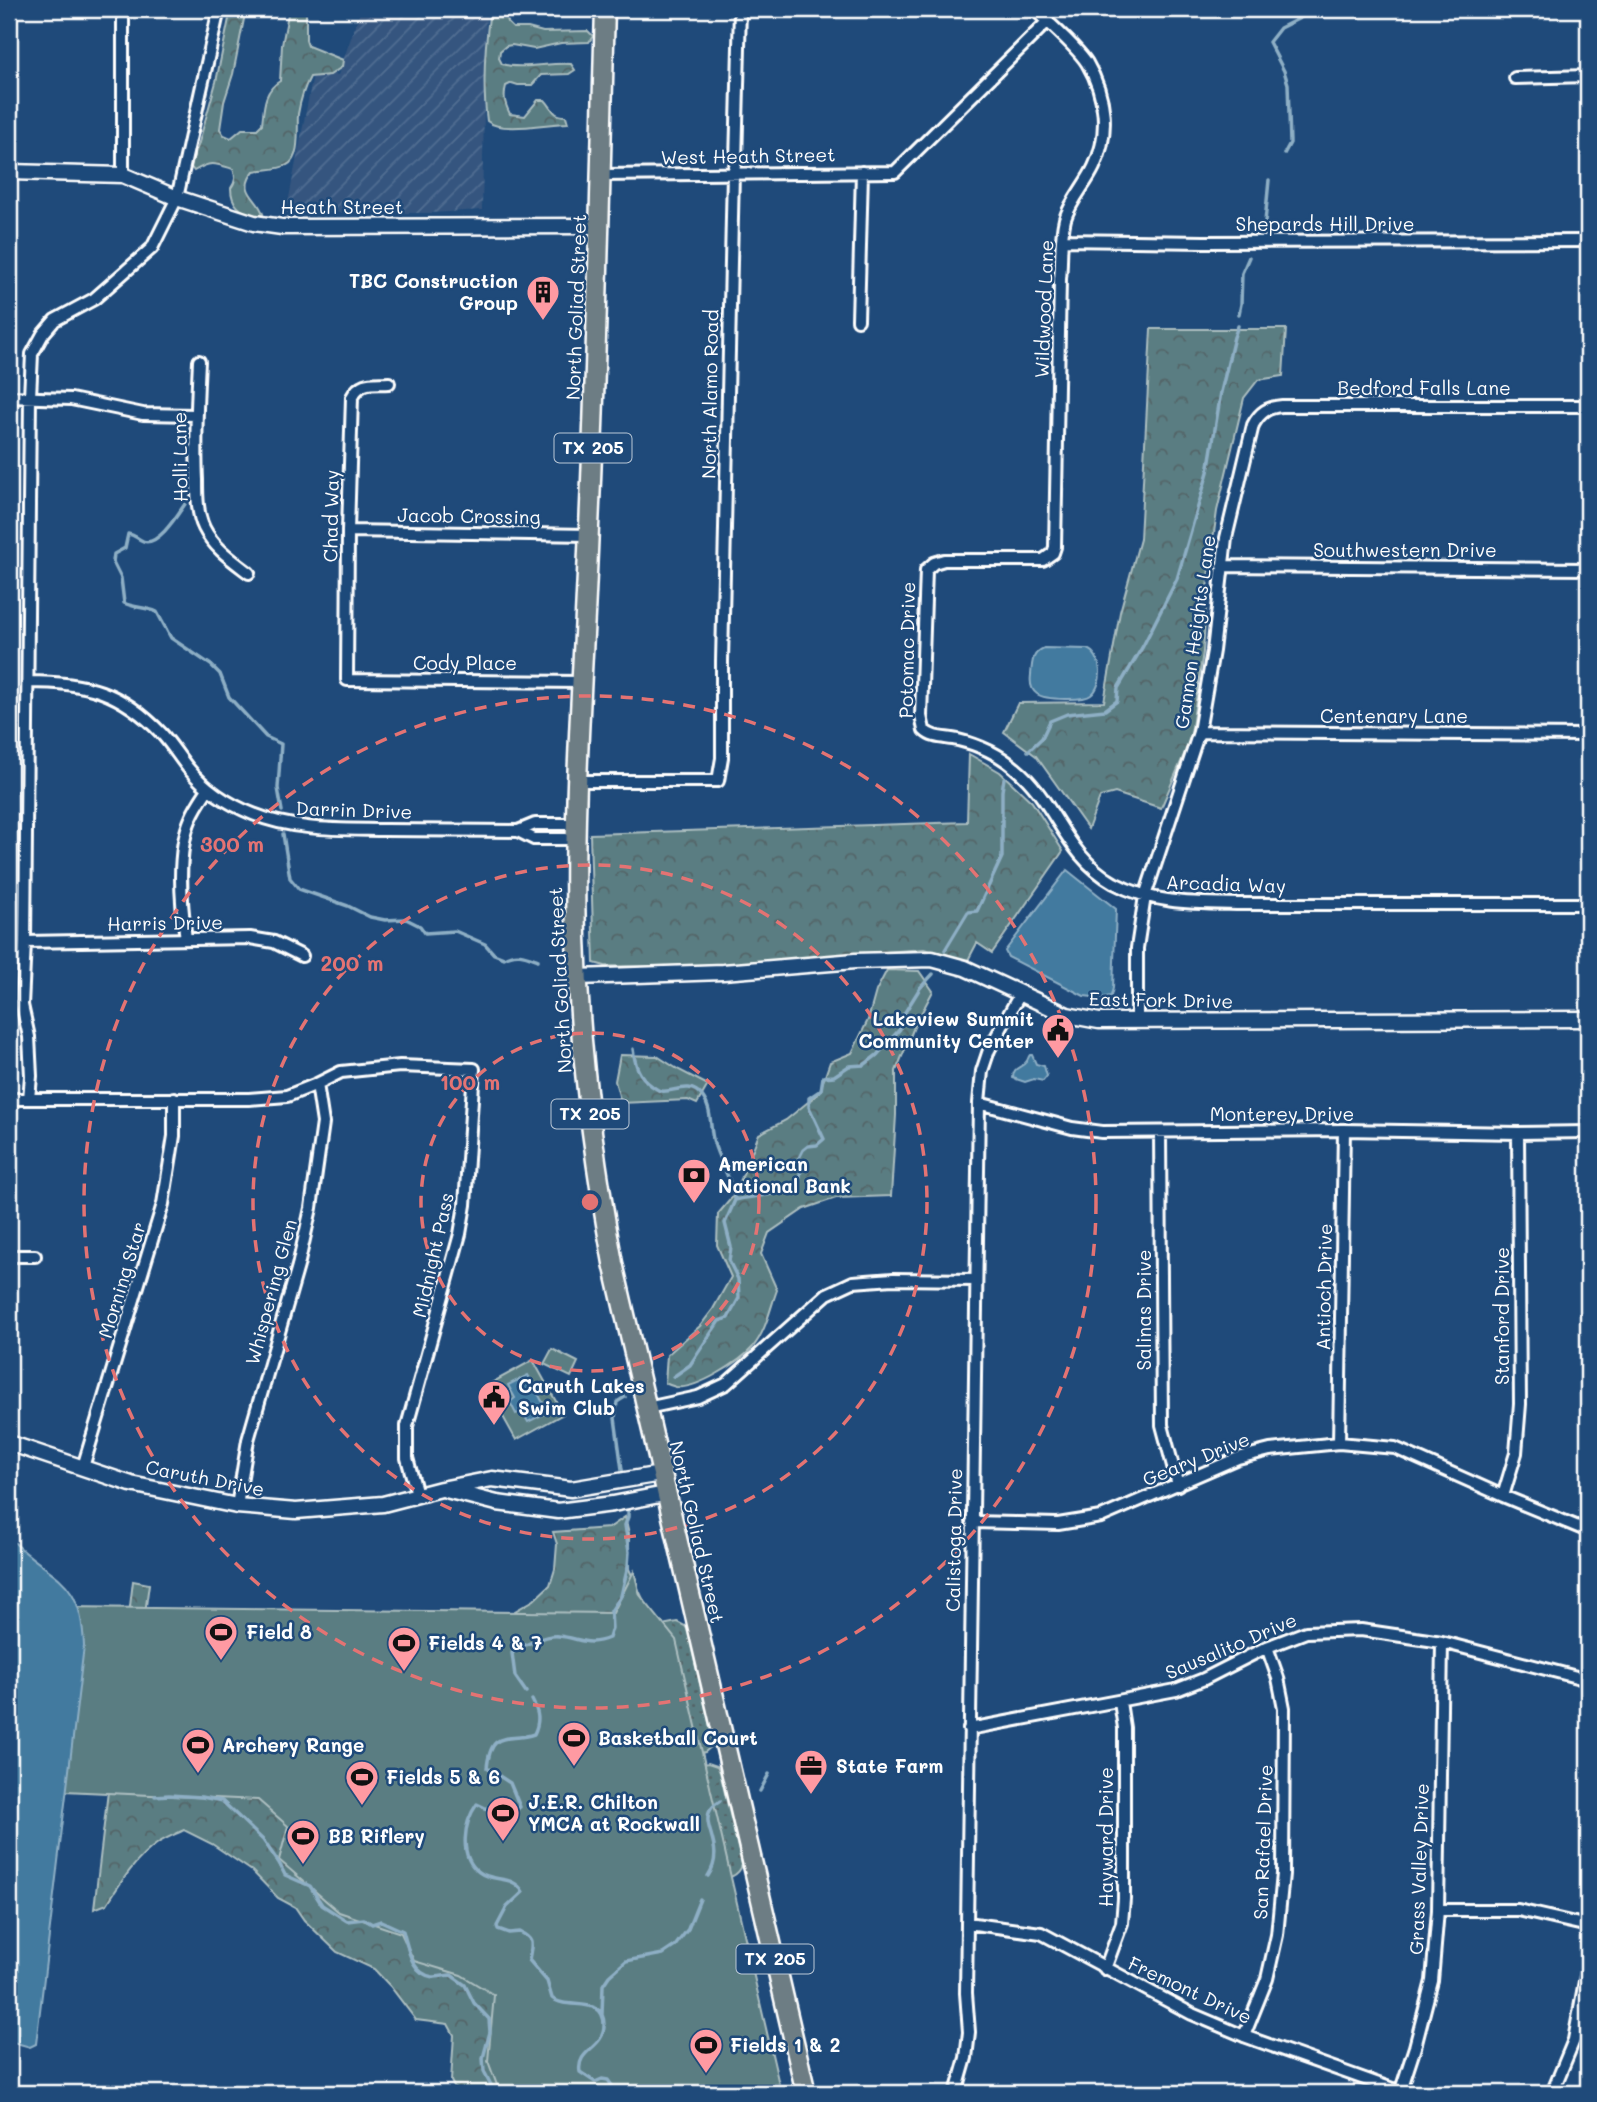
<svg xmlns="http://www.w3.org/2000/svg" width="1597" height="2102" viewBox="0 0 1597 2102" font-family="Mali,sans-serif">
	<defs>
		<pattern id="industrial-furrows" width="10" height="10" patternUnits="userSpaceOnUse" patternTransform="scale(1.75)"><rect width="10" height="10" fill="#34557f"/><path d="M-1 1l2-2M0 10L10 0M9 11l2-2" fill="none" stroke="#526e92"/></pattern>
		<pattern id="grass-dots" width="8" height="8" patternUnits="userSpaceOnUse" patternTransform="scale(1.75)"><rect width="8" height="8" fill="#5a7d82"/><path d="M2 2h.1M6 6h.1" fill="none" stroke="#536467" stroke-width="1.8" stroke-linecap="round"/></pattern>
		<pattern id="forest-crowns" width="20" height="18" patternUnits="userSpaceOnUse" patternTransform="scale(1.75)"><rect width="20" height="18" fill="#5a7d82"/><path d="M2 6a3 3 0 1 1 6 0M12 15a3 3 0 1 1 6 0" fill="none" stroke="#536467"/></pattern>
	</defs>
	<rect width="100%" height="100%" fill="#1f4a7a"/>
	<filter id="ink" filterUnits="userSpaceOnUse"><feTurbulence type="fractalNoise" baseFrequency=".0143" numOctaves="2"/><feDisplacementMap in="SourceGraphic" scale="14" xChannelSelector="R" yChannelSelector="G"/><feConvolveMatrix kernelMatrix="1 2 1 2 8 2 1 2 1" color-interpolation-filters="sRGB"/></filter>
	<g filter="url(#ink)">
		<path fill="url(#industrial-furrows)" d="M 361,9 L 486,9 L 482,210 L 431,213 L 286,213 L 314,70 L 338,75 Z"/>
		<path fill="url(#grass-dots)" stroke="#acbec0" stroke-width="2" d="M 677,1622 L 685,1626 L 687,1629 L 713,1739 L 712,1746 L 705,1752 L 686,1756 L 652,1627 Z
			M 708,1763 L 717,1766 L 720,1772 L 742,1865 C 738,1880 719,1879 706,1882 L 689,1768 Z"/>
		<path fill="url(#forest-crowns)" stroke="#acbec0" stroke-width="2" d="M 231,9 L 246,9 L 233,74 L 224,102 L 220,129 L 224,135 L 231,138 L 242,129 L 257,129 L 262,124 C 264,107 264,90 280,81 L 282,45 L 289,9 L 306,9 L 306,40 L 308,46 L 343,60 L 342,67 L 330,75 L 310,77 C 304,88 300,102 298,114 C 297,127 301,159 287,165 C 278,170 264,169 254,171 C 237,192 258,197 263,214 L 256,216 C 241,212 231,205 231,188 C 236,181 236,177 233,169 C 214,163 211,161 194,171 L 190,166 L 198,146 L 216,82 Z
			M 490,9 L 549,9 L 547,11 C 534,12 517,6 507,16 L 508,23 L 513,28 L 528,28 L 543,32 L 588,31 L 593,36 L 589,42 L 561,43 L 534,49 L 512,45 L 506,46 L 500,51 L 499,58 L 502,64 C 521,70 550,62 571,64 L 575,70 L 569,74 L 541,75 L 532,85 L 518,85 L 512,83 L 506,86 C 503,97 505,104 510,114 L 525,116 L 538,100 L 545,100 C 553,108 552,116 566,116 L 568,123 C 548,123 502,134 487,121 C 482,84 485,45 490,9 Z
			M 1151,329 L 1286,329 L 1283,376 L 1258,380 L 1244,398 L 1217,511 L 1208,576 L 1203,652 L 1190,741 L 1161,808 L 1115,793 L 1100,797 L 1088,829 L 1036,756 L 1004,732 L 1018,703 L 1104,702 L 1120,612 L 1140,539 Z
			M 969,754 L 1000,772 L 1032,802 L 1063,851 L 992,953 L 977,943 L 967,962 L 924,949 L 689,967 L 605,966 L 594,963 L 590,834 L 967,822 Z
			M 887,970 L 919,971 L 933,991 L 914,1027 L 896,1071 L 896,1115 L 891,1196 L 836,1198 L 804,1209 L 769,1233 L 761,1254 L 777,1290 C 770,1309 766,1331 753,1347 C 740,1362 696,1390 676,1387 C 672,1386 669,1385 665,1383 L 667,1355 L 700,1326 L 713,1309 L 731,1277 L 717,1245 L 718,1214 L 735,1194 L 759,1134 L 786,1120 L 819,1093 L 830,1062 L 852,1053 L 868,1020 L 876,991 Z
			M 620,1055 L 657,1056 L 679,1070 L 708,1085 L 697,1104 L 688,1100 L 621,1103 L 615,1081 Z
			M 625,1517 L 629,1533 L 629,1569 L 643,1599 L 624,1601 L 490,1764 L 494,1647 L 515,1611 L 534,1600 L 550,1585 L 555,1569 L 557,1544 L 553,1532 L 609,1528 Z
			M 133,1581 L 149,1584 L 139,1657 L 228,1753 L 493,1973 L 507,2093 L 457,2093 L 451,2081 L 454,2035 L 448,2024 L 416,2020 L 390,1986 L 374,1969 L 337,1952 L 304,1920 L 295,1907 L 278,1898 L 252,1871 L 212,1844 L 184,1830 C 176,1834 166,1838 158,1843 C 136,1858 121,1882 107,1904 L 94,1909 Z"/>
		<path fill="#5a7d82" stroke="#acbec0" stroke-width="2" d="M 552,1349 L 578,1362 L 571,1377 L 544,1364 Z
			M 533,1360 L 563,1414 L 516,1440 L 486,1386 Z
			M 634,1571 L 640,1595 L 676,1640 L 781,2093 L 500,2093 L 488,2061 L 494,1995 L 461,1975 L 414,1961 L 401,1933 L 339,1912 L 279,1860 L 288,1826 L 258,1800 L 65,1791 L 69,1607 L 613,1613 Z"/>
		<path fill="#437a9f" stroke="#8eafc5" stroke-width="2" d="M 1044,648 L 1087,649 C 1103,655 1104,685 1091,695 C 1084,701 1045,700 1037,694 C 1031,690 1030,682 1031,675 C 1032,662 1032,653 1044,648 Z
			M 1067,870 L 1116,909 L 1113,988 L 1111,996 L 1102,998 L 1084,996 L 1008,957 L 1005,951 Z
			M 1030,1055 L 1032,1055 L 1036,1064 L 1044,1066 L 1047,1076 L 1043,1081 L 1034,1079 L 1025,1082 L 1013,1078 C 1013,1066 1021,1069 1026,1062 C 1028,1060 1028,1057 1030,1055 Z
			M 528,1375 L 548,1412 L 528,1422 L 522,1411 L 516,1414 L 510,1402 L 515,1398 L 508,1385 Z
			M 9,1537 C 51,1582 81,1571 84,1646 L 36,2044 L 30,2047 L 9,2041 Z"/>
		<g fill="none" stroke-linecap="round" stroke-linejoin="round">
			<path stroke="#8eafc5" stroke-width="3.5" d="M 1284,154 L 1290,143 L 1288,84 L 1284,71 L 1269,42 L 1280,28 L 1318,9
				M 1265,222 L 1269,180
				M 1239,314 L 1241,304 L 1242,273 L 1249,257
				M 185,504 C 178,514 158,547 143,541 C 136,538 135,535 128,534 L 125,548 L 114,554 L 113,562 L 121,578 L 124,603 C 134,608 146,607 157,612 L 171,638 L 211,665 L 220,674 L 229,697 L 266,737 L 281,744 L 278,788 L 282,811
				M 1028,751 L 1042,738 L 1050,721 L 1067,714 L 1105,710 L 1117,701 L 1118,688 L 1143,646 L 1177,579 L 1208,472 L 1221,392 L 1234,337 L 1238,326
				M 283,834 L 290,878 L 299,889 L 348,906 L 370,917 L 385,920 L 406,919 L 420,926 L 425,933 L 455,931 L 485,944 L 494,954 L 504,958 C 517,951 525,955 538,960
				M 945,950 L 968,912 L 977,911 L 1002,857 L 1002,791 L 1004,778
				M 633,1049 C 635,1064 638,1076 652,1086 C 654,1087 658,1091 661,1091 C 675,1093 689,1080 702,1096 C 713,1110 709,1127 714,1143 C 719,1162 732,1179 735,1199
				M 673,1377 L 690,1365 L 719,1321 L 728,1318 L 739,1298 L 738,1279 L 729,1261 L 731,1247 L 725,1223 L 735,1200 C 758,1193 813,1199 798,1160 L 803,1150 L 808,1146 L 817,1145 L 824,1139 L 809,1107 L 809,1098 L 821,1090 L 823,1077 L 834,1076 L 849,1066 L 864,1065 L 877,1055 L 900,1029 L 902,1017 L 920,988 L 933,974
				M 623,1477 L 615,1418 L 617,1402 L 625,1397
				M 526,1692 L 515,1676 L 512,1653 C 521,1646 547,1634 559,1636 C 579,1638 588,1647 609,1638 L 612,1628 L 611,1611 L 621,1596 L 628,1566 L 629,1552 L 625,1525 L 628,1517 L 628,1505
				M 532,1700 C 539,1713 540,1721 534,1734 C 509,1743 491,1727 487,1768 L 510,1783 L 520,1807 C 502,1823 494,1811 477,1804 C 464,1822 458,1856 479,1872 C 493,1883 513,1874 523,1892 L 507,1907 L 497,1926 L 498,1929 L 509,1933 L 520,1932 C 536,1940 531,1945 529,1960 L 547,1981 L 552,1998 C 567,2011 605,1994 604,2026 C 604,2048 576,2050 580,2072 L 595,2082 L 602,2079 L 608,2080 L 613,2087 L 609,2093
				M 760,1791 L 769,1774
				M 155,1796 L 169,1795 L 202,1797 L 222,1801 L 263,1840 L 279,1863 L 285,1875 L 310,1886 L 322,1905 L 347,1921 L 364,1919 L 372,1924 L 381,1921 L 403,1931 C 408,1948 411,1974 433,1977 C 439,1977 446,1975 451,1975 L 465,1985 L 474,2003 L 489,2019 L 490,2032 L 483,2058 L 484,2071 L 495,2093
				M 708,1876 C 727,1847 699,1826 711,1809 C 713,1805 717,1804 720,1801
				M 602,2015 L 603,1985 L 609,1976 L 626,1961 L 663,1954 L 675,1946 L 688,1929 L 700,1899"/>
			<defs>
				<path id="minor" d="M 123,9 L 123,175
					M 1034,9 C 1049,23 1077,47 1087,63 C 1106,95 1110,133 1094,167 C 1086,184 1071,200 1065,219 C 1060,238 1062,260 1060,279 L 1055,547 L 1053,553 L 1043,560 L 944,560 L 934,563 L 926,570 L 921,716 L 924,730 C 933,739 946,737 958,740 C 979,745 999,754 1015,768 C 1057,802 1063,854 1114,883 C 1155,905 1198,903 1243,904 C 1274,904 1304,904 1334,904 C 1419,904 1503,904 1588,904
					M 1515,78 L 1588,76
					M 600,175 L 895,172 L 1047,22
					M 1063,240 L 1204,242 L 1588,241
					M 858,320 L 862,172
					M 199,361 C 197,401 195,440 197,480 C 197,495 197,514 204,528 C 214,548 232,560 249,573
					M 389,383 C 372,384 361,380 352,397 L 348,531 L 347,680 L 582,682
					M 9,397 L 71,399 L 143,414 L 196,415
					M 348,531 L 589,535
					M 1222,566 L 1588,569
					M 28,682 C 86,682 121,691 162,734 C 172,745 179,757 188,768 C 205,789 228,804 253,814 C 295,831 340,829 385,830 C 429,830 474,831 518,831 L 535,824 L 577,824
					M 1199,732 L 1588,735
					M 578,781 L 718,781 L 722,758 L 722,661 L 733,173 L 736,162 L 740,9
					M 518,831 L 534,839 L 577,839
					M 186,939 C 181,903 176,852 191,818 C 195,808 202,798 208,789
					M 25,942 L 250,938 L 274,942 L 302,956
					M 1137,1021 L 1137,948 L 1145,896 L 1199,732 L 1213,651 L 1226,538 L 1253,425 C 1260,412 1268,407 1282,406 L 1588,406
					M 9,1099 L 249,1099 L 287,1096 L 317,1084 L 341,1072 L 400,1066 L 474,1069 L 465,1205 L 460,1234 L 407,1426 L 407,1458 L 417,1494
					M 29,1099 L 31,1076 L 29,1037 L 22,1005 L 25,942 L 30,397 L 32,354 L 43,334 L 55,320 L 94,299 L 152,248 L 177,198 L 219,9
					M 979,1103 L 1072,1128 L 1102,1132 L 1344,1130 L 1518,1133 L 1588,1132
					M 1160,1132 L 1162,1425 L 1178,1485
					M 9,1256 L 35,1256
					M 647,1408 L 698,1397 L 726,1384 L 827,1294 L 853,1282 L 893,1279 L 975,1280
					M 1339,1443 L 1344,1130
					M 83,1467 L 163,1204 L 174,1136 L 174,1098
					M 1503,1496 L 1516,1453 L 1520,1404 L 1518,1133
					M 237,1506 L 248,1440 L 298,1266 L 311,1208 L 323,1123 L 317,1084
					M 972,1522 L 1058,1524 L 1101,1517 L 1238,1458 L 1270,1450 L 1339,1443 L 1395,1448 L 1503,1496 L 1588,1531
					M 969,1729 L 1176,1690 L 1204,1679 L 1267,1647 L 1306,1632 L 1361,1630 L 1442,1642 L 1588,1680
					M 1438,1910 L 1518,1910 L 1588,1926
					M 967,1923 L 1041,1933 L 1192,2014 L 1244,2036 L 1401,2092
					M 1105,1969 L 1122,1923 L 1124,1899 L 1124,1728 L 1120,1702
					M 1244,2036 L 1267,1979 L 1277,1935 L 1283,1874 L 1284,1708 L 1278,1678 L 1267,1647
					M 956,2093 L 966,2058 L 969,2032 L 966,1993 L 979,1103 L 982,1071 L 989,1050 L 1020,994
					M 1400,2093 L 1415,2047 L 1432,1981 L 1438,1910 L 1442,1642
					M 1552,2093 L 1574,2040 L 1588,1965"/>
				<path id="tertiary" d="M 9,172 L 123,175 L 177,198 L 254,223 L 282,227 L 599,226
					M 578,977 L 723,972 L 855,961 L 932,959 L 965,968 L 1067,1015 L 1099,1021 L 1588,1019
					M 9,1443 L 131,1484 L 237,1506 L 296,1511 L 383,1504 L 441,1489 L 492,1479 L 571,1489 L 661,1474
					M 446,1490 L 497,1503 L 558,1511 L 613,1504 L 665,1494"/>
				<path id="primary" d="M 605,9 C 600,181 597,354 589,527 C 584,662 572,801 576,937 C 579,1046 593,1156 613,1263 L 806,2093"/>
			</defs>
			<use href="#minor" stroke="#fff" stroke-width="16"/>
			<use href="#tertiary" stroke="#fff" stroke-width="19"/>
			<use href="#primary" stroke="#fff" stroke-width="23"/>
			<use href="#minor" stroke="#1f4a7a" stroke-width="10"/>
			<use href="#tertiary" stroke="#1f4a7a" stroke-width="14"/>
			<use href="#primary" stroke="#6d7d84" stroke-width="18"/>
		</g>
	</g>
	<g fill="none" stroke="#e47373" stroke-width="3.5" stroke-dasharray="12 9">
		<circle cx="590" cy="1202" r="169"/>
		<circle cx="590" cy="1202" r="337"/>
		<circle cx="590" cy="1202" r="506"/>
	</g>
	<defs>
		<symbol id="building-pin" viewBox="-11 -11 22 30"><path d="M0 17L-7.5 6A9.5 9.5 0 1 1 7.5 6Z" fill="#ff9aa2" stroke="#1f4a7a"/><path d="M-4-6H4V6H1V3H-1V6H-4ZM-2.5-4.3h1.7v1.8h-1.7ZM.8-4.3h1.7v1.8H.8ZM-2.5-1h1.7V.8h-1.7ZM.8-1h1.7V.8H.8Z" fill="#111"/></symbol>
		<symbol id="civic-pin" viewBox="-11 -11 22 30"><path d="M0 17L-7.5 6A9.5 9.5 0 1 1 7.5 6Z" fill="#ff9aa2" stroke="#1f4a7a"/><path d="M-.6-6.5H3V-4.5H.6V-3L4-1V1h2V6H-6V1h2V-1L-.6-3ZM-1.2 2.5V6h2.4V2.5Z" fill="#111"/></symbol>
		<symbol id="bank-pin" viewBox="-11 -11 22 30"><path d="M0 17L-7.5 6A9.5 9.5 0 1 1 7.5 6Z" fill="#ff9aa2" stroke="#1f4a7a"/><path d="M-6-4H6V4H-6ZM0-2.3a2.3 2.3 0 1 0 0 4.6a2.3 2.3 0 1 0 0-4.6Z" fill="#111"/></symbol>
		<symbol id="stadium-pin" viewBox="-11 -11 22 30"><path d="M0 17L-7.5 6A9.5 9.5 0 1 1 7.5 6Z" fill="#ff9aa2" stroke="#1f4a7a"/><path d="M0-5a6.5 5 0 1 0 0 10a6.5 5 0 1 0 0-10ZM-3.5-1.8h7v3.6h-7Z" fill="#111"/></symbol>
		<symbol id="office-pin" viewBox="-11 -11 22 30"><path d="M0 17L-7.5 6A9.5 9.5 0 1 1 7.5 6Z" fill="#ff9aa2" stroke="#1f4a7a"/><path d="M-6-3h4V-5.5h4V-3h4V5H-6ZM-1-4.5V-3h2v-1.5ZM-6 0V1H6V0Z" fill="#111"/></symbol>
	</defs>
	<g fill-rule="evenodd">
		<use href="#building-pin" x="524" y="273" width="38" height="52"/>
		<use href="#civic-pin" x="1039" y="1011" width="38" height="52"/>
		<use href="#bank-pin" x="675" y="1156" width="38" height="52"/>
		<use href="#civic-pin" x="475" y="1378" width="38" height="52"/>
		<use href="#stadium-pin" x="202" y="1613" width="38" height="52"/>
		<use href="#stadium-pin" x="385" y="1624" width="38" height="52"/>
		<use href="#stadium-pin" x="555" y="1719" width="38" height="52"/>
		<use href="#stadium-pin" x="179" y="1726" width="38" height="52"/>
		<use href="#office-pin" x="792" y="1747" width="38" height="52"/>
		<use href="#stadium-pin" x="343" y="1758" width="38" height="52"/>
		<use href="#stadium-pin" x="484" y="1794" width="38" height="52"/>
		<use href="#stadium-pin" x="284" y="1817" width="38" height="52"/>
		<use href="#stadium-pin" x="687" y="2026" width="38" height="52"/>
	</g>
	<g text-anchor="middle" stroke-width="5" stroke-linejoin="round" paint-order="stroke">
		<g fill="#1f4a7a" stroke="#bcc9d7" stroke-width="2">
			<rect x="554.5" y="433.5" width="77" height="29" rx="5"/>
			<rect x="551.5" y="1099.5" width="77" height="29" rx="5"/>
			<rect x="736.5" y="1944.5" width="77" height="29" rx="5"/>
		</g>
		<g font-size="18" font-weight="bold" fill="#fff">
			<text x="593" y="454">TX 205</text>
			<text x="590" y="1120">TX 205</text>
			<text x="775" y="1965">TX 205</text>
		</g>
		<g font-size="19" fill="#fff" stroke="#1f4a7a">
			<text transform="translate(748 156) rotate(-1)" y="7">West Heath Street</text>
			<text x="342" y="214">Heath Street</text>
			<text x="1325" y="231">Shepards Hill Drive</text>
			<text transform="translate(576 307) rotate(-88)" y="7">North Goliad Street</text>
			<text transform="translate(1044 309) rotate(-88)" y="7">Wildwood Lane</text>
			<text x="1424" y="395">Bedford Falls Lane</text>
			<text transform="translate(710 394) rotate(-89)" y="7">North Alamo Road</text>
			<text transform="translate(180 457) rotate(-91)" y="7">Holli Lane</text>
			<text transform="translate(331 516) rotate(-89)" y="7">Chad Way</text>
			<text transform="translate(469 516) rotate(1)" y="7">Jacob Crossing</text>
			<text x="1405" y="557">Southwestern Drive</text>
			<text transform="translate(1195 632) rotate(-82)" y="7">Gannon Heights Lane</text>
			<text transform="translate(907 650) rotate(-89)" y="7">Potomac Drive</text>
			<text x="465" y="670">Cody Place</text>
			<text x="1394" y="723">Centenary Lane</text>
			<text transform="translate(354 810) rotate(2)" y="7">Darrin Drive</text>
			<text transform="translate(1226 884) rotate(2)" y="7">Arcadia Way</text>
			<text transform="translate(165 923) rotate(-1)" y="7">Harris Drive</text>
			<text transform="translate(560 980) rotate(-93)" y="7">North Goliad Street</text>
			<text transform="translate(1161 1000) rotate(1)" y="7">East Fork Drive</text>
			<text x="1282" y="1121">Monterey Drive</text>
			<text transform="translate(433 1255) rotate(-77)" y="7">Midnight Pass</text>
			<text transform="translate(122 1280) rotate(-73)" y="7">Morning Star</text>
			<text transform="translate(1324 1287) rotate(-89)" y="7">Antioch Drive</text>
			<text transform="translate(271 1292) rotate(-75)" y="7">Whispering Glen</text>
			<text transform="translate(1144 1310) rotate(-90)" y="7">Salinas Drive</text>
			<text transform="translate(1502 1316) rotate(-90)" y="7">Stanford Drive</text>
			<text transform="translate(1196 1459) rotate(-22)" y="7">Geary Drive</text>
			<text transform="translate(205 1478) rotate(11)" y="7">Caruth Drive</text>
			<text transform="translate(697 1532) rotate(77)" y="7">North Goliad Street</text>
			<text transform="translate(954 1540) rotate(-89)" y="7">Calistoga Drive</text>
			<text transform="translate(1231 1646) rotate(-23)" y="7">Sausalito Drive</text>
			<text transform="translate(1106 1837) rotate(-90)" y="7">Hayward Drive</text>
			<text transform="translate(1263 1842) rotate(-88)" y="7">San Rafael Drive</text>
			<text transform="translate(1419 1869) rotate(-88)" y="7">Grass Valley Drive</text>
			<text transform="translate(1190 1990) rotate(25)" y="7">Fremont Drive</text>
		</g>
		<g font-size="19" font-weight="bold" fill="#fff" stroke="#1f4a7a" text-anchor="start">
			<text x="518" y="288" text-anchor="end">TBC Construction<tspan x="518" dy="22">Group</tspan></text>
			<text x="1034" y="1026" text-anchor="end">Lakeview Summit<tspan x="1034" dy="22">Community Center</tspan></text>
			<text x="718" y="1171">American<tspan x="718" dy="22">National Bank</tspan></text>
			<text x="518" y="1393">Caruth Lakes<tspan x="518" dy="22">Swim Club</tspan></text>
			<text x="246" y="1639">Field 8</text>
			<text x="428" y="1650">Fields 4 &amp; 7</text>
			<text x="598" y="1745">Basketball Court</text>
			<text x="222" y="1752">Archery Range</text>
			<text x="836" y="1773">State Farm</text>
			<text x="386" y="1784">Fields 5 &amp; 6</text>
			<text x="528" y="1809">J.E.R. Chilton<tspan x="528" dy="22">YMCA at Rockwall</tspan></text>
			<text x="328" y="1843">BB Riflery</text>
			<text x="730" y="2052">Fields 1 &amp; 2</text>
		</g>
	</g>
	<circle cx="590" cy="1202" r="10" fill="#e47373" stroke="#1f4a7a" stroke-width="3.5"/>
	<g font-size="21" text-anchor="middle" font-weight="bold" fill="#e47373" stroke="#1f4a7a" stroke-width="5" stroke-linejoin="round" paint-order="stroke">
		<text x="232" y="852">300 m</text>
		<text x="352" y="971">200 m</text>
		<text x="470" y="1090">100 m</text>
	</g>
	<rect width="1597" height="2102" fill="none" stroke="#1f4a7a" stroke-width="35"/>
	<rect x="18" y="18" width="1562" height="2067" fill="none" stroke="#fff" stroke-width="2.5" filter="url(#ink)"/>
</svg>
